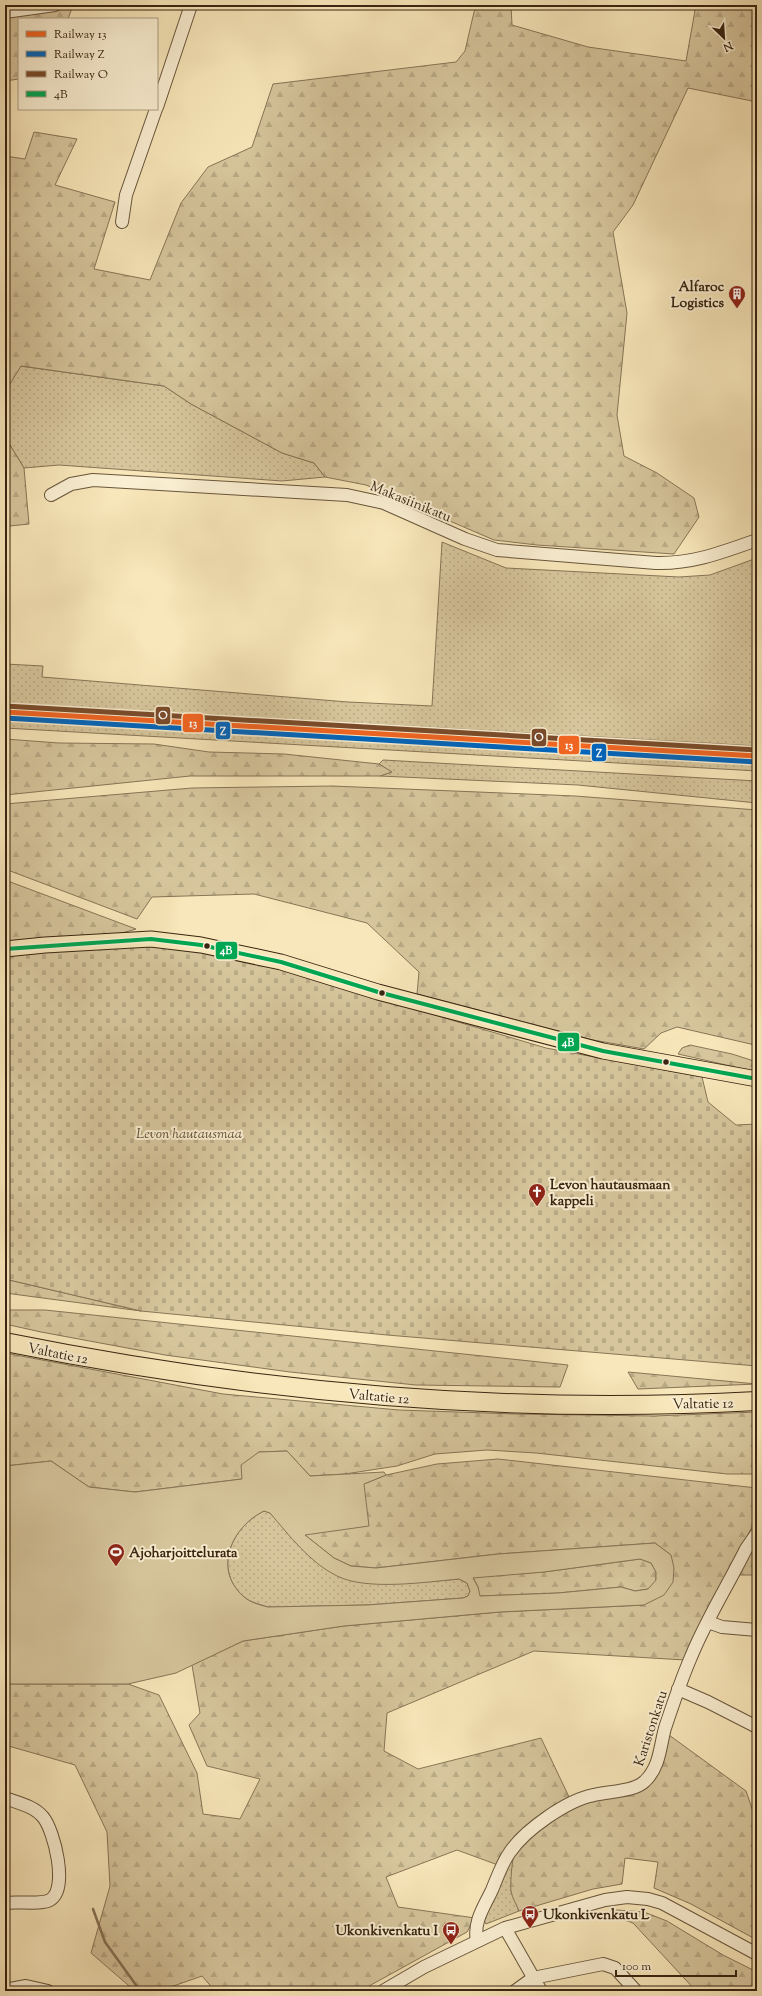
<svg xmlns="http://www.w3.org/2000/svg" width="762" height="1996" viewBox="0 0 762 1996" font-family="'Sorts Mill Goudy',serif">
	<defs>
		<pattern id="grass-dots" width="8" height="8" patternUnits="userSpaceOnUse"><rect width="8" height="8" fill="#d7c69d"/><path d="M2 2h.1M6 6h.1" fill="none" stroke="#b9aa86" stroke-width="1.8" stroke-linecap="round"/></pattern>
		<pattern id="forest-firs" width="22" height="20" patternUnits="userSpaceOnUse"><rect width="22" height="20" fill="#d7c69d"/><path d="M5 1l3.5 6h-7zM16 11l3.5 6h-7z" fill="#b9aa86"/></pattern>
		<pattern id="cemetery-stones" width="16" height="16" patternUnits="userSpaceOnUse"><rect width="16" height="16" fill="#d7c69d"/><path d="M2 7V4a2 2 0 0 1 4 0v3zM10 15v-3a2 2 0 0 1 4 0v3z" fill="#b9aa86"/></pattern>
	</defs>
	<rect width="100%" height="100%" fill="#f8e7ba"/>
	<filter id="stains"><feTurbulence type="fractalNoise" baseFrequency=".005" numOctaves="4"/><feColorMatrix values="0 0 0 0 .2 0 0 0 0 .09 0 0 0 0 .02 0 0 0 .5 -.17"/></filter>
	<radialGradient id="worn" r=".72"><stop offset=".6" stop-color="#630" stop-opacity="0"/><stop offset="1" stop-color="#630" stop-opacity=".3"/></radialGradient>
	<path fill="url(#grass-dots)" stroke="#887557" d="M 20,366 L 164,386 L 191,404 L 282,453 L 314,463 L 325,477 L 282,481 L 59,465 L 24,468 L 5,437 L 5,392 Z
		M 442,542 L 506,568 L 679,577 L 710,575 L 757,558 L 757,746 L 5,703 L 5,664 L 43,666 L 42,677 L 348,702 L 432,706 Z
		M 5,717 L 757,761 L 757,771 L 5,728 Z
		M 383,760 L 757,781 L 757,803 L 578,785 L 380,776 L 391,772 L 379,764 Z
		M 264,1511 L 270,1513 L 314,1560 L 437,1581 L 459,1579 L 467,1583 L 470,1591 L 468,1596 L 463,1598 L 367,1605 L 268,1607 C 259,1604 249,1602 243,1596 C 212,1568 233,1526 264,1511 Z
		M 514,1855 L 511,1891 L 519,1911 L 486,1924 L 483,1918 Z"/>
	<path fill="url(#forest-firs)" stroke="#887557" d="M 478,5 L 511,5 L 512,25 L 588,47 L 686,61 L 696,5 L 757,5 L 757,102 L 688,88 L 633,205 L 613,232 L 627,313 L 617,415 L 624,456 L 657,473 L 694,498 L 699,517 L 674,554 L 537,545 L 494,540 L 366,485 L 325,477 L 314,463 L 282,453 L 191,404 L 164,386 L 21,366 L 5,392 L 5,156 L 25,159 L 34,132 L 77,139 L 55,185 L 115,202 L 94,269 L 150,280 L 181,203 L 208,167 L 252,147 L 273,84 L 456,62 L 465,51 L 474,12 Z
		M 72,8 L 68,19 L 19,19 L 19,79 L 5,81 L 5,21 L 7,14 Z
		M 5,437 L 24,468 L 29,524 L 10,526 L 5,532 Z
		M 5,739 L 59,743 L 154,744 L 209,752 L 284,754 L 379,764 L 392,772 L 380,776 L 190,776 L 5,795 Z
		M 332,786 L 575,796 L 757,810 L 757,1043 L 755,1045 L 677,1027 L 661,1033 L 644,1049 L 593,1040 L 417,994 L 419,972 L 367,923 L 254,894 L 152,897 L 137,919 L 5,869 L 5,804 L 192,788 Z
		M 5,880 L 136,929 L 109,937 L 5,944 Z
		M 690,1045 L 732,1054 L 757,1062 L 757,1072 L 678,1054 L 682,1048 Z
		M 5,1279 L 141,1311 L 5,1293 Z
		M 5,1310 L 45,1310 L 568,1365 L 560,1387 L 416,1385 L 290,1372 L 165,1355 L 41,1332 L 5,1324 Z
		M 5,1353 L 223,1394 L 399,1410 L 515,1414 L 654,1416 L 757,1412 L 757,1474 L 727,1474 L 536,1453 L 487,1450 L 435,1454 L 397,1466 L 345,1474 L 310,1476 L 287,1451 L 259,1452 L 242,1479 L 135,1492 L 89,1487 L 51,1461 L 5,1466 Z
		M 628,1372 L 757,1384 L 638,1389 Z
		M 498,1459 L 757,1488 L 757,1517 L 685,1660 L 534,1651 L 387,1713 L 384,1751 L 418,1769 L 541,1738 L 570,1799 L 498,1865 L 457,1850 L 386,1877 L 398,1907 L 475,1918 L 467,1932 L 360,1991 L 215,1991 L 202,1976 L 159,1991 L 135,1991 L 91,1953 L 110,1886 L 107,1832 L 75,1765 L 5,1745 L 5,1684 L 128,1684 L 159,1695 L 197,1773 L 203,1814 L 240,1819 L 260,1779 L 207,1766 L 189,1725 L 200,1713 L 192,1665 L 243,1641 L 344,1626 L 500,1612 L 644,1605 L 671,1555 L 655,1543 L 498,1554 L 376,1568 L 351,1566 L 334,1558 L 305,1535 L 364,1484 L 386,1475 L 437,1464 Z
		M 757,1536 L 757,1575 L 737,1575 Z
		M 640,1559 L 651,1563 L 656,1572 L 656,1581 L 648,1589 L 635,1591 L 621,1587 L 558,1593 L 479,1596 L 478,1587 L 473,1577 L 544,1572 Z
		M 669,1735 L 746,1791 L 757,1823 L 757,1940 L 691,1904 L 654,1888 L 658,1862 L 625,1858 L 622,1884 L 593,1889 L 519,1911 C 517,1905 512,1898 511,1891 C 510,1887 512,1859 514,1855 C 523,1836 576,1804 596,1800 C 611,1797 640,1796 651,1784 C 662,1770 665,1752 669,1735 Z
		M 617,1910 L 644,1912 L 667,1921 L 723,1955 L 757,1972 L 757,1991 L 696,1991 L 633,1923 L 605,1913 Z"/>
	<path fill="url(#cemetery-stones)" stroke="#887557" d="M 174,946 L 283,970 L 546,1048 L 702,1077 L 708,1102 L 736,1125 L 757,1124 L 757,1366 L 387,1335 L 141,1311 L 5,1279 L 5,955 L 104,947 Z"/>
	<path fill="#d7c69d" stroke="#887557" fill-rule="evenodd" d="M 287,1451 L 310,1476 L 384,1472 L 386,1475 L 364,1484 L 369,1526 L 305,1535 L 334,1558 L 351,1566 L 376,1568 L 498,1554 L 655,1543 L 671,1555 L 674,1568 L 673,1582 L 664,1595 L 644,1605 L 500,1612 L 344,1626 L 243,1641 L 176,1673 L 128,1684 L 5,1684 L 5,1466 L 51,1461 L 89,1487 L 135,1492 L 242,1479 L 241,1465 L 259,1452 ZM 264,1511 L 270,1513 C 289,1535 310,1563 337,1576 C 367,1591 426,1582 459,1579 L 467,1583 L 470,1591 L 468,1596 L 463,1598 L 367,1605 L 268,1607 C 259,1605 249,1602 243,1596 C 212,1568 233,1526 264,1511 ZM 640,1559 L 651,1563 L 656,1572 L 656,1580 L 648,1589 L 635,1591 L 621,1587 L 558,1593 L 480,1596 L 478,1587 L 473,1578 L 544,1572 Z"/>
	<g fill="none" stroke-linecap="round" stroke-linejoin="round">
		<path stroke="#847154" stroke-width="2.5" d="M 93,1909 L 105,1942 L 136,1985 L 137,1991"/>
		<defs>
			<path id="minor" d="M 5,12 L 55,5
				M 157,107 L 191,5
				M 122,222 L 126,195 L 156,109
				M 51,495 L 71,484 L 93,480 L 347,495 L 384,503 L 465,539 L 497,550 L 656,563 C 693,564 723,552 757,540
				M 708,1622 L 722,1627 L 757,1630
				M 678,1689 L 708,1702 L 757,1727
				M 5,1798 C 18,1803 34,1806 43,1817 C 54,1830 69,1889 50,1900 C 41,1905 17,1901 5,1903
				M 505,1928 L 541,1991
				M 477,1941 C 473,1922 484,1907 492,1890 C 497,1878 502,1863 510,1852 C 525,1830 567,1800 594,1795 C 609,1791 634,1792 645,1781 C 660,1767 660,1746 665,1728 C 673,1704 681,1680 691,1657 C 706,1620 728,1585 746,1549 L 757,1533
				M 5,1990 L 26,1986 L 48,1991
				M 383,1991 L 424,1967 L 505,1928 L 605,1900 L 627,1897 L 648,1899 L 662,1903 L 757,1954
				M 515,1991 L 533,1978 L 603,1964 L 615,1968 L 636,1991"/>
			<path id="major" d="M 5,949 L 45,945 L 151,939 L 201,945 L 281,962 L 378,992 L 603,1051 L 757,1079"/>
			<path id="highway" d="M 5,1342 C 253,1392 504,1415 757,1401"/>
		</defs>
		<use href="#minor" stroke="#68553b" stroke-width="14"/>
		<use href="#major" stroke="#382411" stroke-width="17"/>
		<use href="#highway" stroke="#382411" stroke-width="20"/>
		<use href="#minor" stroke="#faefd2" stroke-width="12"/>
		<use href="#major" stroke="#f8e7ba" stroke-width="15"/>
		<use href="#highway" stroke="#f8e7ba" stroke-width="18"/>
		<defs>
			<path id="bus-1" d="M 5,949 L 151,939 L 201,945 L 281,962 L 378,992 L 603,1051 L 757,1079"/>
		</defs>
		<use href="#bus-1" stroke="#faefd2" stroke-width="7"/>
		<use href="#bus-1" stroke="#00a651" stroke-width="4"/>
		<defs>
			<path id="rail-1" d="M 5,712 L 757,756"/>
			<path id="rail-2" d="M 5,718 L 757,762"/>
			<path id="rail-3" d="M 5,706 L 757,750"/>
		</defs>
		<use href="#rail-1" stroke="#faefd2" stroke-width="8"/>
		<use href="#rail-2" stroke="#faefd2" stroke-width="8"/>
		<use href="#rail-3" stroke="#faefd2" stroke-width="8"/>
		<use href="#rail-1" stroke="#f26522" stroke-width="5"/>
		<use href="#rail-2" stroke="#0065bd" stroke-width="5"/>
		<use href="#rail-3" stroke="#7a4b2a" stroke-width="5"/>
	</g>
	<defs>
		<symbol id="building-pin" viewBox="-11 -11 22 30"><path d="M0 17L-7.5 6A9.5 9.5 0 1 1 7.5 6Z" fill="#8f2418" stroke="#faefd2"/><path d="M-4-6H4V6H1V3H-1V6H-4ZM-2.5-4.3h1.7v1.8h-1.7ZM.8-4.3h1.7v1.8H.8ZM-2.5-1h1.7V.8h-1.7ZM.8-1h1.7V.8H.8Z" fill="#fff"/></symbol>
		<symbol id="church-pin" viewBox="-11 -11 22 30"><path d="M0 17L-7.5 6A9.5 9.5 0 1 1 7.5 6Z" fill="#8f2418" stroke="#faefd2"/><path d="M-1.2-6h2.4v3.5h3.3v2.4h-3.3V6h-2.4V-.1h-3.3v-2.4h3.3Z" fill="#fff"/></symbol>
		<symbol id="stadium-pin" viewBox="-11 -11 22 30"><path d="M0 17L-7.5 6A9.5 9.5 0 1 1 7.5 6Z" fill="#8f2418" stroke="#faefd2"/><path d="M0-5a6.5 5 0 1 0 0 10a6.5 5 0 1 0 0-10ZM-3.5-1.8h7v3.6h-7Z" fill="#fff"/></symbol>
		<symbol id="bus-pin" viewBox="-11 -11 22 30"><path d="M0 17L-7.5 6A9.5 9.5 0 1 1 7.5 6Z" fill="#8f2418" stroke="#faefd2"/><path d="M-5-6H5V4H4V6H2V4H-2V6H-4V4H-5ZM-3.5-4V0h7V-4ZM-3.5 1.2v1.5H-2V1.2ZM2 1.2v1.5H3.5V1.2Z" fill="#fff"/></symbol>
	</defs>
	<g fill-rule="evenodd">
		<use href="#building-pin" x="727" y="284" width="20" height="27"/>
		<use href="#church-pin" x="527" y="1182" width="20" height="27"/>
		<use href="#stadium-pin" x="106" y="1542" width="20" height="27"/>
		<use href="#bus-pin" x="520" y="1904" width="20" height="27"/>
		<use href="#bus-pin" x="441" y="1920" width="20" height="27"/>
	</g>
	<g fill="#382411" stroke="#faefd2" stroke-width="1.5">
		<circle cx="207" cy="946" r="3.5"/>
		<circle cx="382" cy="993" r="3.5"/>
		<circle cx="666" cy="1062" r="3.5"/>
	</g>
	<g text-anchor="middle" stroke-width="4" stroke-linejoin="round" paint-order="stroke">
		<g font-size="14" font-weight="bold" fill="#382411" stroke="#faefd2" text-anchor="start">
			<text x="724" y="291" text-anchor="end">Alfaroc<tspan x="724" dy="16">Logistics</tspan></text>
			<text x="550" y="1189">Levon hautausmaan<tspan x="550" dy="16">kappeli</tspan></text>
			<text x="129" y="1557">Ajoharjoittelurata</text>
			<text x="543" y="1919">Ukonkivenkatu L</text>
			<text x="438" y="1935" text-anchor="end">Ukonkivenkatu I</text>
		</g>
		<g font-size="14" fill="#382411" stroke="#faefd2">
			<text transform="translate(411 501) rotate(22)" y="5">Makasiinikatu</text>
			<text transform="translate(58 1353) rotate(11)" y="5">Valtatie 12</text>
			<text transform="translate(379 1396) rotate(5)" y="5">Valtatie 12</text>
			<text transform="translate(703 1403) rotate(-1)" y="5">Valtatie 12</text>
			<text transform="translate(650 1728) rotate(-72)" y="5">Karistonkatu</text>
		</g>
		<g font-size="14" font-style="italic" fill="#604c34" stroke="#faefd2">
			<text x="189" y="1138">Levon hautausmaa</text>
		</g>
	</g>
	<g stroke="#faefd2" stroke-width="1.5">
		<rect x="155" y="706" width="16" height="19" rx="4" fill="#7a4b2a"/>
		<rect x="182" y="713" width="22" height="20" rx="4" fill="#f26522"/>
		<rect x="215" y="721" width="16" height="19" rx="4" fill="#0065bd"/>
		<rect x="531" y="728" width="16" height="19" rx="4" fill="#7a4b2a"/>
		<rect x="558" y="735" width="22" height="20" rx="4" fill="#f26522"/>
		<rect x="591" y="743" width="16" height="19" rx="4" fill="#0065bd"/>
		<rect x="215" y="941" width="23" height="19" rx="4" fill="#00a651"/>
		<rect x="557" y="1032" width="23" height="20" rx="4" fill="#00a651"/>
	</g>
	<g font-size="11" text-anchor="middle" font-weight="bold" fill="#fff">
		<text x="163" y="719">O</text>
		<text x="193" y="727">13</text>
		<text x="223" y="735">Z</text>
		<text x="539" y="741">O</text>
		<text x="569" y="749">13</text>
		<text x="599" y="757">Z</text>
		<text x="226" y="954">4B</text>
		<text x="568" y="1046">4B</text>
	</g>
	<rect width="762" height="1996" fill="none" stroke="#f8e7ba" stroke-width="20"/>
	<rect x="6" y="6" width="750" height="1984" fill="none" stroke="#382411" stroke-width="2"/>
	<rect x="10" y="10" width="742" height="1976" fill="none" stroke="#382411"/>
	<rect x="18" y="18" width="140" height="92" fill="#faefd2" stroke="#ac9e85"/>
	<rect x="26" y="31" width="20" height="6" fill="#f26522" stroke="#ac9e85"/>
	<text x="54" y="38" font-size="12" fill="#382411">Railway 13</text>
	<rect x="26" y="51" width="20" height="6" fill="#0065bd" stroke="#ac9e85"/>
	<text x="54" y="58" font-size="12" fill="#382411">Railway Z</text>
	<rect x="26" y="71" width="20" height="6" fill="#7a4b2a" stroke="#ac9e85"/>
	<text x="54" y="78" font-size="12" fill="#382411">Railway O</text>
	<rect x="26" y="91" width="20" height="6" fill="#00a651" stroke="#ac9e85"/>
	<text x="54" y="98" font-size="12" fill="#382411">4B</text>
	<g transform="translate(724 38) rotate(155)" stroke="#faefd2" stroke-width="3" paint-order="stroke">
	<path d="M0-3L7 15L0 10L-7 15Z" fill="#382411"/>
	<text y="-6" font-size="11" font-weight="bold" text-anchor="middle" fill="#382411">N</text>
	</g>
	<path d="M616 1970v6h120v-6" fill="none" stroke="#382411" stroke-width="2"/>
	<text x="622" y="1970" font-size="12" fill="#382411" stroke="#faefd2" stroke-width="3" paint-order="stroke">100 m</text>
	<rect width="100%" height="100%" filter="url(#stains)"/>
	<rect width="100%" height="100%" fill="url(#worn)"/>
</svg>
